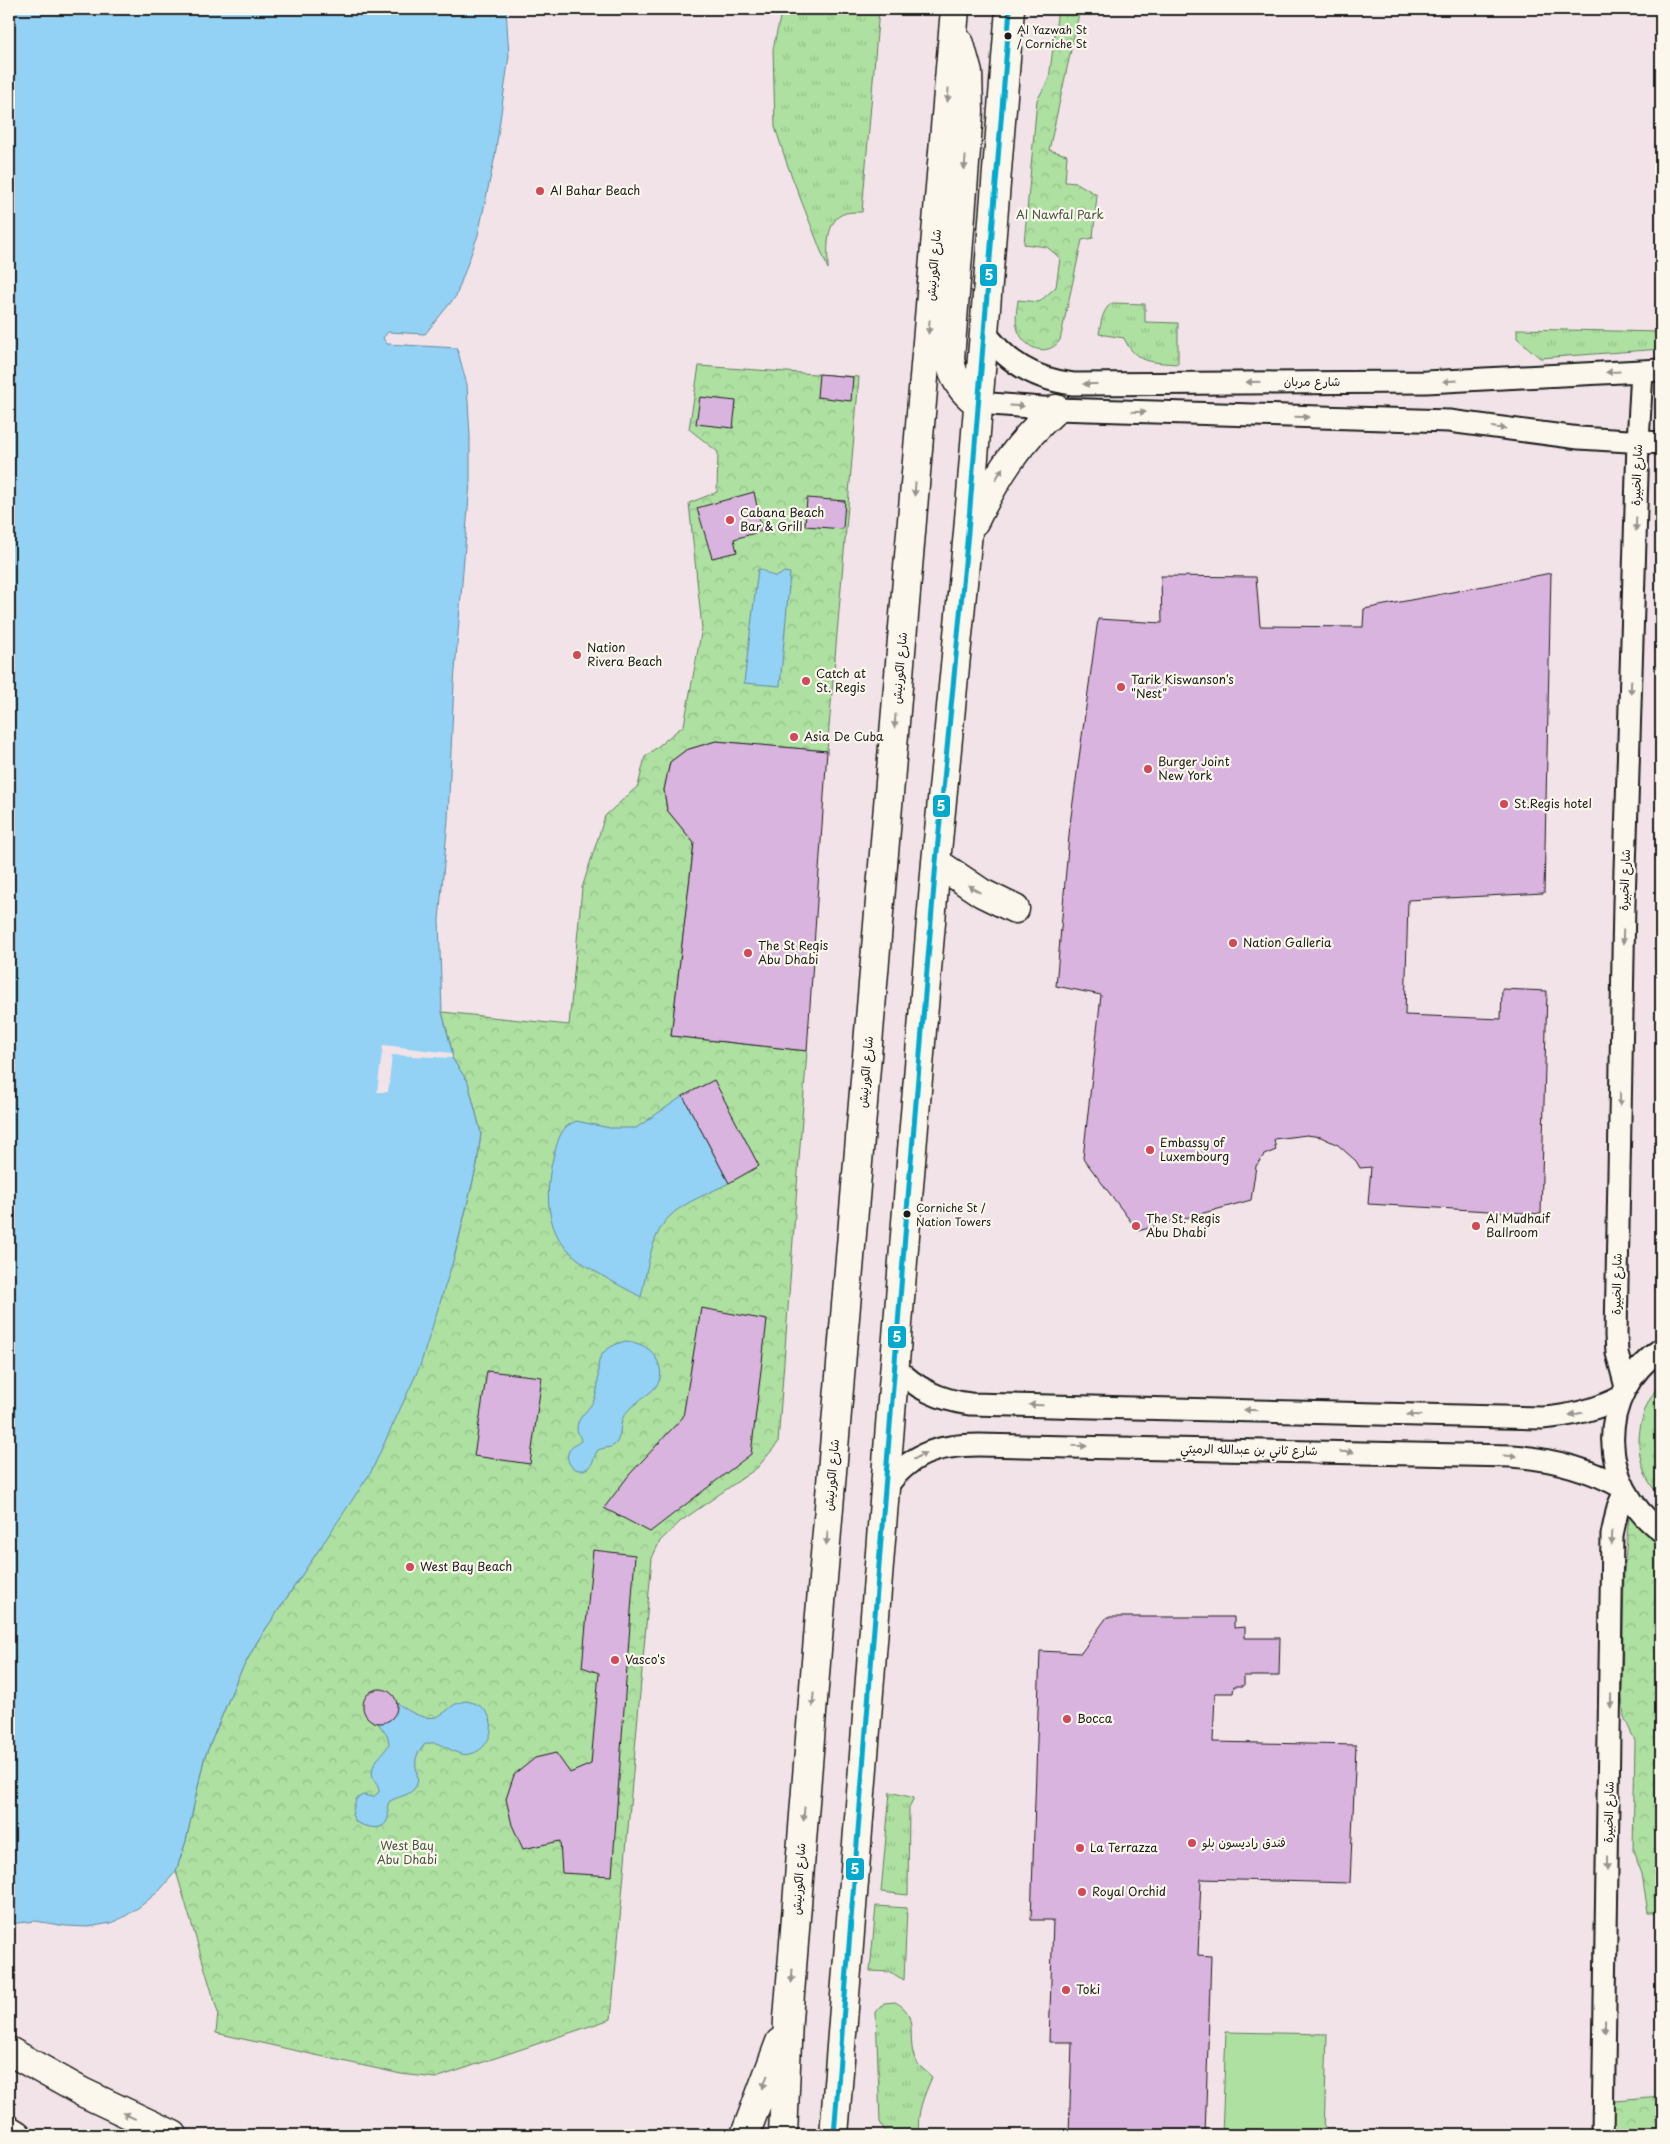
<svg xmlns="http://www.w3.org/2000/svg" width="1670" height="2144" viewBox="0 0 1670 2144" font-family="'Playpen Sans','Playpen Sans Arabic',sans-serif">
	<defs>
		<pattern id="grass-tufts" width="24" height="20" patternUnits="userSpaceOnUse" patternTransform="scale(1.25)"><rect width="24" height="20" fill="#ade0a1"/><path d="M3 7l-1-3M5 7V3M7 7l1-3M15 17l-1-3M17 17v-4M19 17l1-3" fill="none" stroke="#94c08a"/></pattern>
		<pattern id="park-crowns" width="20" height="18" patternUnits="userSpaceOnUse" patternTransform="scale(1.25)"><rect width="20" height="18" fill="#ade0a1"/><path d="M2 6a3 3 0 1 1 6 0M12 15a3 3 0 1 1 6 0" fill="none" stroke="#94c08a"/></pattern>
	</defs>
	<rect width="100%" height="100%" fill="#f1e3e8"/>
	<filter id="ink" filterUnits="userSpaceOnUse"><feTurbulence type="fractalNoise" baseFrequency=".02" numOctaves="2"/><feDisplacementMap in="SourceGraphic" scale="10" xChannelSelector="R" yChannelSelector="G"/><feConvolveMatrix kernelMatrix="1 2 1 2 8 2 1 2 1" color-interpolation-filters="sRGB"/></filter>
	<g filter="url(#ink)">
		<path fill="url(#grass-tufts)" stroke="#647e5e" d="M 782,9 L 879,9 L 862,212 C 857,212 851,212 846,213 C 824,219 828,251 828,269 L 787,164 L 775,127 L 773,49 Z
			M 1112,303 L 1145,304 L 1145,322 L 1178,323 L 1178,364 C 1152,362 1136,364 1124,338 L 1099,334 C 1101,323 1102,310 1112,303 Z
			M 1517,329 L 1661,332 L 1661,349 L 1540,358 L 1517,338 Z
			M 1661,1383 L 1661,1497 C 1635,1472 1633,1430 1650,1399 C 1654,1393 1656,1387 1661,1383 Z
			M 890,1792 L 914,1798 L 909,1807 L 908,1895 L 881,1892 Z
			M 876,1906 L 907,1908 L 904,1980 L 890,1972 L 870,1971 Z
			M 895,2002 C 920,2014 906,2038 915,2059 C 918,2066 927,2072 932,2077 C 924,2096 916,2113 919,2135 L 887,2135 L 880,2122 L 876,2012 L 884,2003 Z"/>
		<path fill="url(#park-crowns)" stroke="#647e5e" d="M 1058,9 L 1080,9 L 1049,150 L 1067,155 L 1065,182 L 1077,183 L 1097,195 L 1093,238 L 1082,240 L 1060,340 C 1047,359 1022,348 1017,327 C 1015,318 1017,309 1018,300 L 1039,302 L 1056,287 L 1060,258 L 1047,247 L 1024,244 L 1037,100 L 1049,79 Z
			M 699,366 L 859,377 L 827,751 L 716,741 L 686,750 L 670,762 L 664,790 L 667,810 L 694,843 L 671,1036 L 807,1051 L 778,1443 L 757,1468 L 681,1521 L 660,1541 L 652,1558 L 611,2019 L 436,2078 L 401,2074 L 216,2033 L 218,2013 L 176,1871 L 186,1841 L 204,1759 L 238,1677 L 257,1642 L 321,1546 L 454,1258 L 477,1164 L 481,1133 L 468,1083 L 452,1058 L 452,1051 L 442,1012 L 569,1025 L 582,888 L 605,816 L 638,786 L 645,757 L 684,725 L 702,628 L 689,503 L 717,492 L 718,452 L 689,429 Z
			M 1629,1514 L 1661,1540 L 1661,1913 L 1648,1913 L 1642,1874 L 1633,1850 L 1635,1741 L 1624,1717 L 1622,1696 L 1624,1574 Z
			M 1661,2096 L 1661,2135 L 1611,2135 L 1616,2100 Z"/>
		<path fill="#ade0a1" stroke="#647e5e" d="M 1226,2032 L 1327,2034 L 1324,2135 L 1222,2135 Z"/>
		<path fill="#93d2f4" stroke="#63899e" d="M 9,9 L 506,9 L 509,56 L 495,156 L 478,235 L 456,296 L 425,334 L 388,332 L 383,338 L 387,344 L 457,348 L 467,385 L 470,436 L 470,483 L 454,683 L 448,819 L 439,920 L 442,1012 L 452,1051 L 452,1058 L 468,1082 L 481,1133 L 477,1164 L 454,1258 L 420,1366 L 371,1472 L 257,1642 L 238,1677 L 204,1759 L 186,1841 L 176,1871 L 160,1890 L 142,1905 L 124,1917 L 111,1923 L 88,1927 L 66,1926 L 35,1921 L 9,1924 Z
			M 758,569 C 769,571 773,582 784,572 L 790,573 L 780,686 L 744,683 Z
			M 683,1096 L 729,1183 C 712,1192 682,1203 669,1217 C 650,1236 647,1273 641,1297 C 616,1283 587,1270 567,1249 C 543,1225 546,1180 555,1151 C 557,1143 560,1133 566,1127 C 569,1124 573,1123 576,1121 L 610,1128 L 636,1128 Z
			M 625,1341 C 637,1342 648,1346 655,1356 C 674,1389 640,1394 625,1414 C 618,1423 623,1440 613,1446 C 609,1448 602,1448 598,1450 C 594,1455 594,1463 589,1467 C 578,1476 563,1464 569,1451 C 571,1447 577,1444 581,1441 C 580,1436 578,1433 577,1430 C 576,1417 590,1410 594,1400 C 606,1373 583,1354 625,1341 Z
			M 466,1701 C 503,1707 495,1749 470,1754 C 452,1758 442,1736 424,1745 C 421,1749 417,1754 416,1759 C 414,1769 422,1781 414,1789 C 407,1797 397,1796 389,1802 C 386,1808 389,1812 388,1818 C 384,1833 365,1827 356,1822 L 352,1815 L 356,1799 L 363,1795 L 373,1797 L 379,1792 C 379,1785 374,1782 373,1777 C 369,1762 384,1755 389,1744 L 388,1737 L 378,1723 C 390,1722 397,1714 396,1702 C 408,1711 427,1724 442,1714 C 453,1707 451,1704 466,1701 Z"/>
		<path fill="#f1e3e8" d="M 383,1045 L 451,1053 L 452,1058 L 392,1055 L 388,1092 L 377,1092 Z"/>
		<path fill="#d9b4de" stroke="#1c1c1c" d="M 819,374 L 853,377 L 851,401 L 817,397 Z
			M 700,397 L 736,401 L 733,428 L 696,424 Z
			M 754,492 L 762,531 L 734,539 L 737,552 L 712,558 L 697,508 Z
			M 807,498 L 845,501 L 843,529 L 805,526 Z
			M 1551,573 L 1544,893 L 1408,900 L 1405,1015 L 1501,1019 L 1502,989 L 1547,991 L 1541,1214 L 1368,1204 L 1371,1167 L 1360,1168 L 1356,1161 L 1338,1145 L 1321,1137 L 1307,1135 L 1274,1139 L 1276,1150 L 1264,1155 L 1256,1166 L 1251,1200 L 1138,1231 L 1083,1158 L 1101,995 L 1056,986 L 1070,824 L 1098,619 L 1162,623 L 1161,576 L 1256,577 L 1260,626 L 1363,627 L 1364,609 Z
			M 716,741 L 827,751 L 807,1051 L 671,1036 L 694,843 L 667,810 L 664,790 L 670,762 L 686,750 Z
			M 714,1080 L 759,1166 L 729,1183 L 683,1096 Z
			M 701,1308 L 767,1320 L 751,1454 L 650,1532 L 604,1508 L 629,1475 L 683,1417 Z
			M 487,1371 L 542,1377 L 530,1464 L 474,1456 Z
			M 593,1550 L 635,1555 L 612,1876 L 562,1873 L 560,1841 L 523,1849 L 512,1825 L 506,1799 L 514,1775 L 535,1758 L 556,1753 L 570,1773 L 591,1764 L 599,1673 L 582,1667 Z
			M 1107,1617 L 1234,1617 L 1234,1628 L 1245,1627 L 1245,1638 L 1280,1638 L 1279,1676 L 1244,1676 L 1244,1686 L 1234,1686 L 1233,1693 L 1215,1693 L 1213,1742 L 1356,1745 L 1350,1883 L 1201,1879 L 1198,1955 L 1211,1956 L 1205,2135 L 1069,2135 L 1072,2042 L 1049,2042 L 1053,1920 L 1031,1920 L 1040,1651 L 1081,1653 Z
			M363 1706a17 17 0 1 1 34 0a17 17 0 1 1-34 0Z"/>
		<g fill="none" stroke-linecap="round" stroke-linejoin="round">
			<defs>
				<path id="street" d="M 983,329 C 1005,362 1034,379 1073,384 L 1426,382 L 1661,370
					M 978,403 L 1056,409 L 1449,421 L 1579,438 L 1661,443
					M 1661,1349 C 1595,1396 1598,1484 1661,1531
					M 894,1366 C 916,1389 940,1400 970,1404 L 1542,1418 C 1571,1416 1596,1410 1621,1397
					M 1626,1387 L 1617,1353 L 1616,1335 L 1624,903 L 1638,442 L 1642,371
					M 885,1489 C 909,1454 937,1445 979,1445 L 1512,1456 C 1552,1459 1588,1468 1623,1488
					M 1603,2135 L 1612,1535 L 1618,1507 L 1625,1491"/>
				<path id="secondary" d="M 960,44 L 968,73 L 969,111 L 950,359 C 953,379 962,392 978,403
					M 974,522 C 997,476 1016,444 1056,409
					M 936,862 L 982,893 L 1015,909
					M 9,2051 L 82,2092 L 173,2135
					M 9,2130 L 17,2135
					M 745,2135 L 780,2042
					M 783,2135 L 788,2019 L 816,1662 L 955,9
					M 834,2135 L 907,1210 L 936,862 L 968,532 L 1010,9"/>
			</defs>
			<use href="#street" stroke="#1c1c1c" stroke-width="25"/>
			<use href="#secondary" stroke="#1c1c1c" stroke-width="31"/>
			<use href="#street" stroke="#fbf7ec" stroke-width="21"/>
			<use href="#secondary" stroke="#fbf7ec" stroke-width="28"/>
			<defs>
				<path id="bus-1" d="M 834,2135 L 907,1210 L 936,862 L 968,532 L 1010,9"/>
			</defs>
			<use href="#bus-1" stroke="#fbf7ec" stroke-width="9"/>
			<use href="#bus-1" stroke="#00a9ce" stroke-width="5"/>
		</g>
		<defs><path id="oneway-solid" d="M-6-.8H1V-3.2L6.5 0L1 3.2V.8H-6Z" transform="scale(1.25)"/></defs>
		<g fill="#97948e">
			<use href="#oneway-solid" transform="translate(948 95) rotate(95)"/>
			<use href="#oneway-solid" transform="translate(965 163) rotate(95)"/>
			<use href="#oneway-solid" transform="translate(929 327) rotate(95)"/>
			<use href="#oneway-solid" transform="translate(1613 372) rotate(177)"/>
			<use href="#oneway-solid" transform="translate(1450 381) rotate(177)"/>
			<use href="#oneway-solid" transform="translate(1253 382) rotate(179)"/>
			<use href="#oneway-solid" transform="translate(1090 384) rotate(-180)"/>
			<use href="#oneway-solid" transform="translate(1017 406) rotate(4)"/>
			<use href="#oneway-solid" transform="translate(1139 412) rotate(2)"/>
			<use href="#oneway-solid" transform="translate(1302 417) rotate(2)"/>
			<use href="#oneway-solid" transform="translate(1499 428) rotate(7)"/>
			<use href="#oneway-solid" transform="translate(999 474) rotate(-60)"/>
			<use href="#oneway-solid" transform="translate(915 489) rotate(95)"/>
			<use href="#oneway-solid" transform="translate(1636 524) rotate(92)"/>
			<use href="#oneway-solid" transform="translate(1631 687) rotate(92)"/>
			<use href="#oneway-solid" transform="translate(895 721) rotate(95)"/>
			<use href="#oneway-solid" transform="translate(974 889) rotate(-149)"/>
			<use href="#oneway-solid" transform="translate(1623 937) rotate(91)"/>
			<use href="#oneway-solid" transform="translate(1620 1099) rotate(91)"/>
			<use href="#oneway-solid" transform="translate(1036 1405) rotate(-179)"/>
			<use href="#oneway-solid" transform="translate(1251 1410) rotate(-179)"/>
			<use href="#oneway-solid" transform="translate(1576 1414) rotate(169)"/>
			<use href="#oneway-solid" transform="translate(1414 1415) rotate(-178)"/>
			<use href="#oneway-solid" transform="translate(1080 1446) rotate(1)"/>
			<use href="#oneway-solid" transform="translate(1347 1452) rotate(1)"/>
			<use href="#oneway-solid" transform="translate(920 1456) rotate(-28)"/>
			<use href="#oneway-solid" transform="translate(1510 1456) rotate(3)"/>
			<use href="#oneway-solid" transform="translate(827 1538) rotate(95)"/>
			<use href="#oneway-solid" transform="translate(1612 1538) rotate(93)"/>
			<use href="#oneway-solid" transform="translate(813 1700) rotate(95)"/>
			<use href="#oneway-solid" transform="translate(1611 1701) rotate(91)"/>
			<use href="#oneway-solid" transform="translate(804 1814) rotate(94)"/>
			<use href="#oneway-solid" transform="translate(1608 1863) rotate(90)"/>
			<use href="#oneway-solid" transform="translate(792 1976) rotate(94)"/>
			<use href="#oneway-solid" transform="translate(1605 2026) rotate(91)"/>
			<use href="#oneway-solid" transform="translate(765 2082) rotate(110)"/>
			<use href="#oneway-solid" transform="translate(129 2116) rotate(-155)"/>
		</g>
	</g>
	<g fill="#1c1c1c" stroke="#fbf7ec" stroke-width="2">
		<circle cx="1008" cy="36" r="4.5"/>
		<circle cx="907" cy="1214" r="4.5"/>
	</g>
	<g fill="#d1495b" stroke="#fbf7ec" stroke-width="2">
		<circle cx="540" cy="191" r="5"/>
		<circle cx="730" cy="520" r="5"/>
		<circle cx="577" cy="655" r="5"/>
		<circle cx="806" cy="681" r="5"/>
		<circle cx="1121" cy="687" r="5"/>
		<circle cx="794" cy="737" r="5"/>
		<circle cx="1148" cy="769" r="5"/>
		<circle cx="1504" cy="804" r="5"/>
		<circle cx="1233" cy="943" r="5"/>
		<circle cx="748" cy="953" r="5"/>
		<circle cx="1150" cy="1150" r="5"/>
		<circle cx="1136" cy="1226" r="5"/>
		<circle cx="1476" cy="1226" r="5"/>
		<circle cx="410" cy="1567" r="5"/>
		<circle cx="615" cy="1660" r="5"/>
		<circle cx="1067" cy="1719" r="5"/>
		<circle cx="1192" cy="1843" r="5"/>
		<circle cx="1080" cy="1848" r="5"/>
		<circle cx="1082" cy="1892" r="5"/>
		<circle cx="1066" cy="1990" r="5"/>
	</g>
	<g text-anchor="middle" stroke-width="4.5" stroke-linejoin="round" paint-order="stroke">
		<g font-size="11" fill="#1c1c1c" stroke="#fbf7ec" text-anchor="start">
			<text x="1017" y="34">Al Yazwah St<tspan x="1017" dy="14">/ Corniche St</tspan></text>
			<text x="916" y="1212">Corniche St /<tspan x="916" dy="14">Nation Towers</tspan></text>
		</g>
		<g font-size="12" fill="#1c1c1c" stroke="#fbf7ec" text-anchor="start">
			<text x="550" y="195">Al Bahar Beach</text>
			<text x="740" y="517">Cabana Beach<tspan x="740" dy="14">Bar &amp; Grill</tspan></text>
			<text x="587" y="652">Nation<tspan x="587" dy="14">Rivera Beach</tspan></text>
			<text x="816" y="678">Catch at<tspan x="816" dy="14">St. Regis</tspan></text>
			<text x="1131" y="684">Tarik Kiswanson's<tspan x="1131" dy="14">"Nest"</tspan></text>
			<text x="804" y="741">Asia De Cuba</text>
			<text x="1158" y="766">Burger Joint<tspan x="1158" dy="14">New York</tspan></text>
			<text x="1514" y="808">St.Regis hotel</text>
			<text x="1243" y="947">Nation Galleria</text>
			<text x="758" y="950">The St Regis<tspan x="758" dy="14">Abu Dhabi</tspan></text>
			<text x="1160" y="1147">Embassy of<tspan x="1160" dy="14">Luxembourg</tspan></text>
			<text x="1146" y="1223">The St. Regis<tspan x="1146" dy="14">Abu Dhabi</tspan></text>
			<text x="1486" y="1223">Al Mudhaif<tspan x="1486" dy="14">Ballroom</tspan></text>
			<text x="420" y="1571">West Bay Beach</text>
			<text x="625" y="1664">Vasco's</text>
			<text x="1077" y="1723">Bocca</text>
			<text x="1202" y="1847">فندق راديسون بلو</text>
			<text x="1090" y="1852">La Terrazza</text>
			<text x="1092" y="1896">Royal Orchid</text>
			<text x="1076" y="1994">Toki</text>
		</g>
		<g font-size="12" fill="#485744" stroke="#fbf7ec">
			<text x="1060" y="219">Al Nawfal Park</text>
			<text x="407" y="1850">West Bay<tspan x="407" dy="14">Abu Dhabi</tspan></text>
		</g>
		<g font-size="12" fill="#1c1c1c" stroke="#fbf7ec">
			<text transform="translate(934 265) rotate(-85)" y="4">شارع الكورنيش</text>
			<text x="1312" y="386">شارع مربان</text>
			<text transform="translate(1637 475) rotate(-88)" y="4">شارع الخبيرة</text>
			<text transform="translate(900 668) rotate(-85)" y="4">شارع الكورنيش</text>
			<text transform="translate(1625 880) rotate(-88)" y="4">شارع الخبيرة</text>
			<text transform="translate(866 1072) rotate(-85)" y="4">شارع الكورنيش</text>
			<text transform="translate(1617 1284) rotate(-89)" y="4">شارع الخبيرة</text>
			<text transform="translate(1249 1450) rotate(1)" y="4">شارع ثاني بن عبدالله الرميثي</text>
			<text transform="translate(832 1475) rotate(-85)" y="4">شارع الكورنيش</text>
			<text transform="translate(1609 1812) rotate(-89)" y="4">شارع الخبيرة</text>
			<text transform="translate(799 1879) rotate(-86)" y="4">شارع الكورنيش</text>
		</g>
	</g>
	<g stroke="#fbf7ec" stroke-width="2">
		<rect x="979" y="263" width="19" height="24" rx="5" fill="#00a9ce"/>
		<rect x="932" y="794" width="19" height="24" rx="5" fill="#00a9ce"/>
		<rect x="887" y="1325" width="20" height="24" rx="5" fill="#00a9ce"/>
		<rect x="845" y="1857" width="20" height="24" rx="5" fill="#00a9ce"/>
	</g>
	<g font-size="14" text-anchor="middle" font-weight="bold" fill="#fff">
		<text x="989" y="280">5</text>
		<text x="941" y="811">5</text>
		<text x="897" y="1342">5</text>
		<text x="855" y="1874">5</text>
	</g>
	<rect width="1670" height="2144" fill="none" stroke="#fbf7ec" stroke-width="30"/>
	<rect x="15" y="15" width="1640" height="2114" fill="none" stroke="#1c1c1c" stroke-width="2" filter="url(#ink)"/>
</svg>
